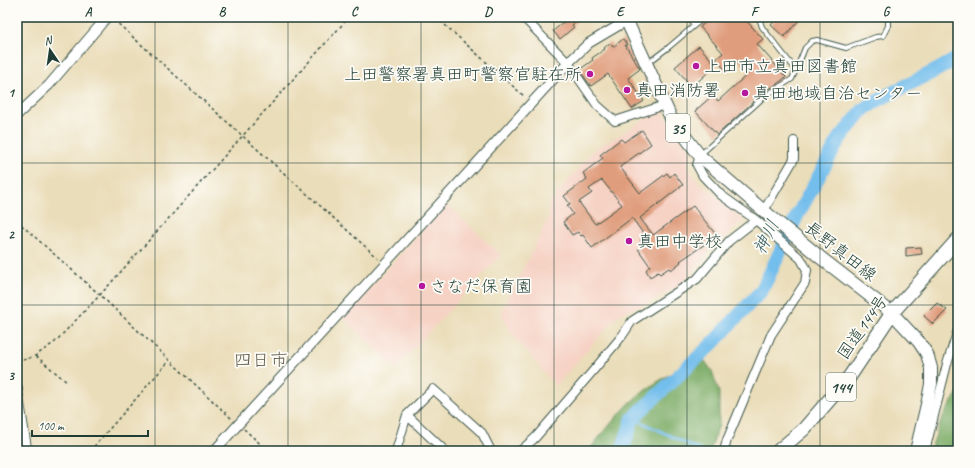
<svg xmlns="http://www.w3.org/2000/svg" width="975" height="468" viewBox="0 0 975 468" font-family="Caveat,'Klee One',sans-serif">
	<rect width="100%" height="100%" fill="#fdfcf7"/>
	<filter id="ink" filterUnits="userSpaceOnUse"><feTurbulence type="fractalNoise" baseFrequency=".025" numOctaves="2"/><feDisplacementMap in="SourceGraphic" scale="8" xChannelSelector="R" yChannelSelector="G"/><feConvolveMatrix kernelMatrix="1 2 1 2 8 2 1 2 1" color-interpolation-filters="sRGB"/></filter>
	<filter id="wash" filterUnits="userSpaceOnUse"><feTurbulence type="fractalNoise" baseFrequency=".012" numOctaves="4" result="noise"/><feDisplacementMap in="SourceGraphic" scale="16" xChannelSelector="R" yChannelSelector="G"/><feGaussianBlur stdDeviation="0.9" result="paint"/><feColorMatrix in="noise" values="0 0 0 0 0 0 0 0 0 0 0 0 0 0 0 0 0 1.4 0 .05"/><feComposite in="paint" operator="in"/></filter>
	<g filter="url(#wash)">
		<rect width="100%" height="100%" fill="#eaddb9"/>
		<path fill="#f6d2c4" d="M 661,110 L 692,154 L 687,166 L 698,182 L 744,220 L 712,248 L 682,284 L 641,306 L 619,314 L 556,386 L 514,337 L 501,313 L 549,217 L 549,204 L 594,150 Z
			M 446,204 L 501,255 L 396,368 L 343,318 Z"/>
		<path fill="#7cac66" stroke="#4e744d" d="M 705,361 L 712,371 L 719,392 L 719,425 L 710,451 L 588,451 C 600,437 611,422 624,409 C 641,390 680,365 705,361 Z
			M 958,392 L 958,451 L 930,451 L 942,418 Z"/>
		<g fill="none" stroke-linecap="round" stroke-linejoin="round">
			<path stroke="#73beec" stroke-width="2.5" d="M 633,418 L 702,451"/>
			<path stroke="#73beec" stroke-width="14" d="M 622,451 L 633,418 L 712,344 L 762,290 L 798,214 L 840,138 L 864,109 L 880,99 L 937,70 L 958,58"/>
		</g>
		<g id="blocks">
			<path fill="#e09d7d" fill-rule="evenodd" d="M 570,17 L 582,17 L 572,25 L 574,27 L 560,39 L 553,31 Z
				M 712,17 L 743,17 L 763,39 L 757,44 L 786,77 L 777,84 L 769,89 L 768,88 L 717,135 L 695,111 L 713,95 L 718,101 L 750,72 L 739,60 L 726,71 L 716,59 L 723,53 L 700,27 Z
				M 778,17 L 782,17 L 785,20 L 788,17 L 802,17 L 784,37 L 771,25 Z
				M 623,39 L 627,44 L 625,45 L 640,69 L 628,78 L 644,101 L 632,109 L 608,74 L 591,86 L 579,70 L 593,60 L 592,58 L 605,49 L 604,48 L 610,43 L 613,47 Z
				M 699,46 L 716,65 L 692,87 L 675,67 Z
				M 642,130 L 651,144 L 620,167 L 640,193 L 667,173 L 670,177 L 674,173 L 683,185 L 640,218 L 653,235 L 693,206 L 717,236 L 680,261 L 681,262 L 671,270 L 669,268 L 660,274 L 658,272 L 650,277 L 646,270 L 650,266 L 638,249 L 640,248 L 639,246 L 643,243 L 640,240 L 645,236 L 632,218 L 592,248 L 583,235 L 581,236 L 578,232 L 572,235 L 563,222 L 573,214 L 567,205 L 570,204 L 564,196 L 587,179 L 583,173 L 603,158 L 600,155 L 621,139 L 624,142 ZM 602,180 L 622,205 L 595,224 L 579,202 L 592,193 L 589,189 Z
				M 921,247 L 922,254 L 906,256 L 906,248 Z
				M 937,303 L 947,310 L 933,324 L 924,316 Z"/>
		</g>
	</g>
	<g filter="url(#ink)">
		<use href="#blocks" fill-opacity="0" stroke="#3d5548" stroke-width="1"/>
		<g fill="none" stroke-linecap="round" stroke-linejoin="round">
			<defs>
				<path id="service" d="M 762,17 L 760,21 L 762,27 L 796,70 L 805,48 L 812,41 L 817,40 L 846,48 L 876,37 L 883,36 L 888,26 L 888,17
					M 695,25 L 705,17
					M 648,63 L 669,47 L 695,25 L 692,22
					M 700,155 L 765,96 L 792,79 L 796,70"/>
				<path id="minor" d="M 523,17 L 568,63 L 597,105 L 615,121 L 665,105
					M 700,156 L 697,165 L 703,176 L 721,195 L 756,220 L 801,259 L 807,270 L 805,283 L 771,335 L 727,440 L 724,451
					M 766,207 L 794,159 L 794,141
					M 407,415 L 445,451
					M 396,451 L 407,415 L 433,389 L 482,433 L 491,451
					M 520,451 L 535,438 L 592,372 L 622,336 L 632,321 L 697,279 L 729,241 L 756,220
					M 925,451 L 947,364 L 958,330"/>
				<path id="tertiary" d="M 17,115 L 49,85 L 107,17
					M 17,387 L 27,451
					M 214,451 L 568,63 L 589,43 L 633,17"/>
				<path id="primary" d="M 625,17 L 671,118 L 700,156 L 758,206 L 821,258 L 892,313 L 919,342 L 927,354 L 931,368 L 931,384 L 928,400 L 916,451"/>
				<path id="trunk" d="M 778,451 L 804,429 L 850,376 L 892,313 L 958,239"/>
			</defs>
			<use href="#service" stroke="#3d5548" stroke-width="6"/>
			<use href="#minor" stroke="#3d5548" stroke-width="10"/>
			<use href="#tertiary" stroke="#3d5548" stroke-width="11"/>
			<use href="#primary" stroke="#3d5548" stroke-width="14"/>
			<use href="#trunk" stroke="#3d5548" stroke-width="15"/>
			<path stroke="#3d5548" stroke-width="1.5" stroke-dasharray="3 3" stroke-linecap="butt" d="M 436,17 L 525,97
				M 114,20 L 378,258
				M 17,221 L 100,295 L 232,419
				M 36,356 L 68,383
				M 17,362 L 35,356 L 55,342 L 100,295 L 349,17
				M 244,429 L 268,451
				M 90,451 L 169,361
				M 313,451 L 318,446"/>
			<use href="#service" stroke="#fff" stroke-width="4"/>
			<use href="#minor" stroke="#fff" stroke-width="8"/>
			<use href="#tertiary" stroke="#fff" stroke-width="9"/>
			<use href="#primary" stroke="#fff" stroke-width="12"/>
			<use href="#trunk" stroke="#fff" stroke-width="13"/>
		</g>
	</g>
	<path fill="none" stroke="#1f3d34" stroke-width="1" stroke-opacity="0.55" d="M 155,17 L 155,451M 288,17 L 288,451M 421,17 L 421,451M 554,17 L 554,451M 687,17 L 687,451M 820,17 L 820,451M 17,163 L 958,163M 17,305 L 958,305"/>
	<g fill="#b5179e" stroke="#fdfcf7" stroke-width="1.5">
		<circle cx="696" cy="66" r="4"/>
		<circle cx="590" cy="74" r="4"/>
		<circle cx="627" cy="90" r="4"/>
		<circle cx="745" cy="93" r="4"/>
		<circle cx="629" cy="241" r="4"/>
		<circle cx="422" cy="286" r="4"/>
	</g>
	<g text-anchor="middle" stroke-width="3.5" stroke-linejoin="round" paint-order="stroke">
		<g fill="#fdfcf7" stroke="#62766e" stroke-width="1">
			<rect x="666" y="114" width="24" height="28" rx="3"/>
			<rect x="826" y="373" width="30" height="28" rx="3"/>
		</g>
		<g font-size="16" font-weight="bold" fill="#1f3d34">
			<text x="678" y="134">35</text>
			<text x="841" y="393">144</text>
		</g>
		<g font-size="17" fill="#1f3d34" stroke="#fdfcf7" text-anchor="start">
			<text x="704" y="72">上田市立真田図書館</text>
			<text x="582" y="80" text-anchor="end">上田警察署真田町警察官駐在所</text>
			<text x="635" y="96">真田消防署</text>
			<text x="753" y="99">真田地域自治センター</text>
			<text x="637" y="247">真田中学校</text>
			<text x="430" y="292">さなだ保育園</text>
		</g>
		<g font-size="17" fill="#1f3d34" stroke="#fdfcf7">
			<text transform="translate(841 251) rotate(38)" y="6">長野真田線</text>
			<text transform="translate(862 327) rotate(-55)" y="6">国道144号</text>
		</g>
		<g font-size="18" font-style="italic" fill="#345d62" stroke="#fdfcf7">
			<text transform="translate(766 237) rotate(-64)" y="6">神川</text>
		</g>
		<g font-size="18" fill="#635f4e" stroke="#fdfcf7">
			<text x="261" y="366">四日市</text>
		</g>
	</g>
	<rect width="975" height="468" fill="none" stroke="#fdfcf7" stroke-width="44"/>
	<g transform="translate(50 50) rotate(347)" stroke="#fdfcf7" stroke-width="3" paint-order="stroke">
	<path d="M0-3L7 15L0 10L-7 15Z" fill="#1f3d34"/>
	<text y="-6" font-size="11" font-weight="bold" text-anchor="middle" fill="#1f3d34">N</text>
	</g>
	<path d="M32 430v6h116v-6" fill="none" stroke="#1f3d34" stroke-width="2"/>
	<text x="38" y="430" font-size="12" fill="#1f3d34" stroke="#fdfcf7" stroke-width="3" paint-order="stroke">100 m</text>
	<rect x="22" y="22" width="931" height="424" fill="none" stroke="#1f3d34" stroke-width="1.5"/>
	<g font-size="13" text-anchor="middle" font-weight="bold" fill="#1f3d34">
		<text x="88" y="16">A</text>
		<text x="222" y="16">B</text>
		<text x="354" y="16">C</text>
		<text x="488" y="16">D</text>
		<text x="620" y="16">E</text>
		<text x="754" y="16">F</text>
		<text x="886" y="16">G</text>
		<text x="11" y="97">1</text>
		<text x="11" y="239">2</text>
		<text x="11" y="380">3</text>
	</g>
</svg>
